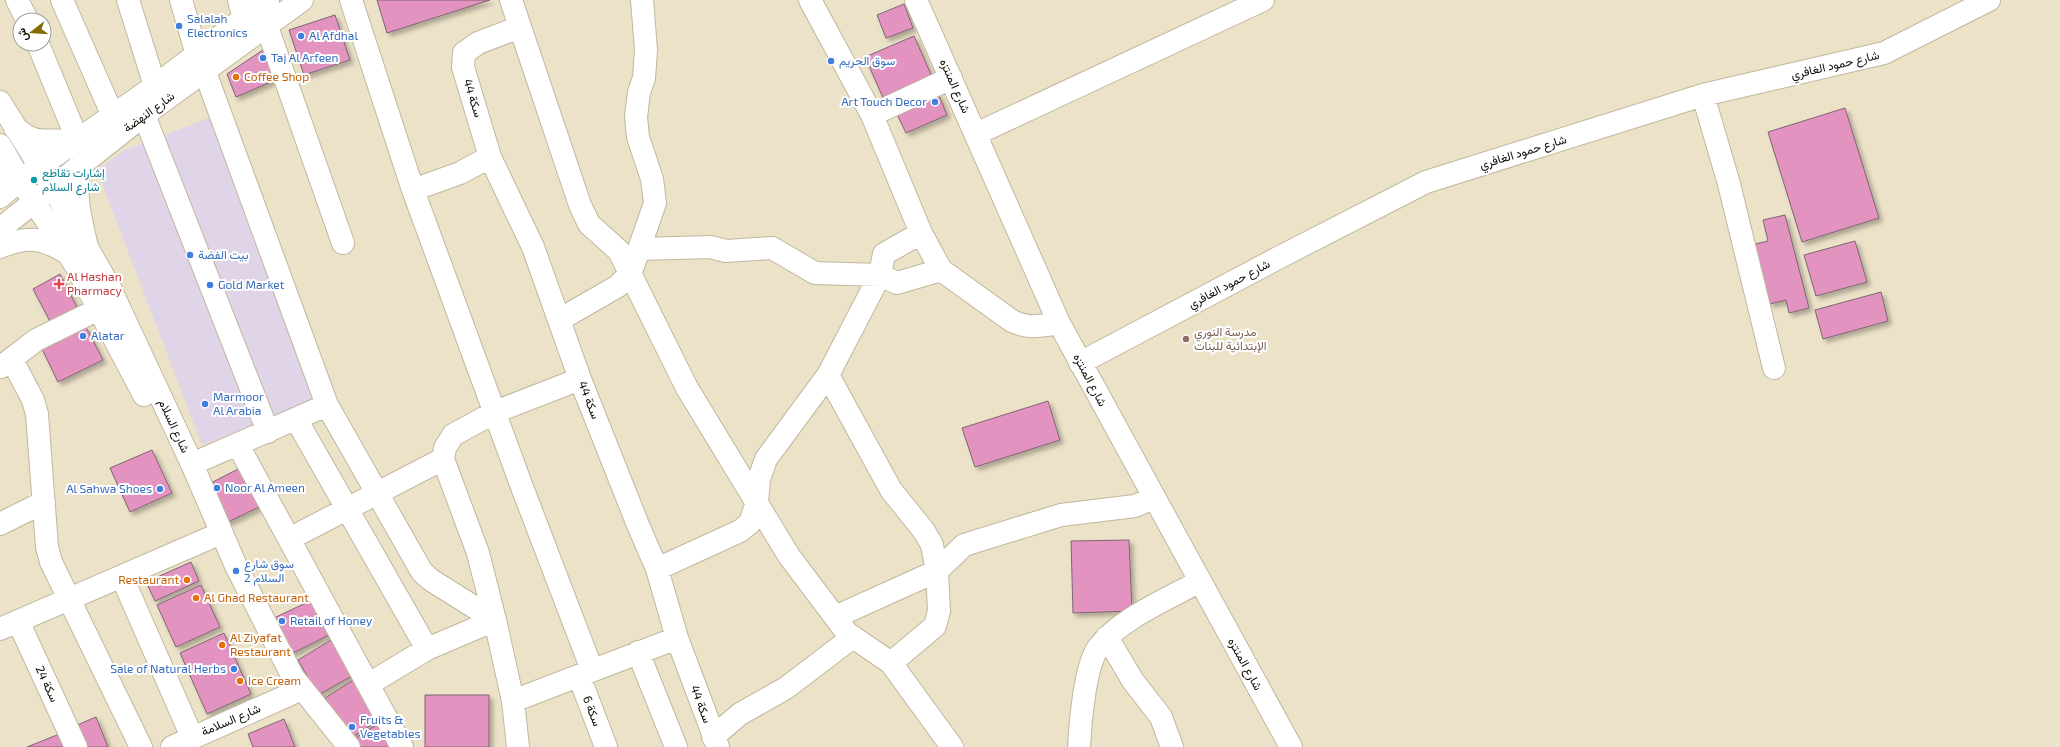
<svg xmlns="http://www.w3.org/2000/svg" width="2060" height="747" viewBox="0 0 2060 747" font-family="'Exo 2',Vazirmatn,sans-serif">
	<defs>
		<filter id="shadow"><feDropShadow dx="3.5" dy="3.5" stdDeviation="2" flood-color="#0004"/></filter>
	</defs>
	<rect width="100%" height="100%" fill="#ece2c8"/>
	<path fill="#dfd4e8" d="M 214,116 L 322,400 L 202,445 L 97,170 L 125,150 Z"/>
	<path fill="#e393bf" stroke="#7d6572" filter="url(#shadow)" d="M 377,0 L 490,0 L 387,33 Z
		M 904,4 L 913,28 L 886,38 L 877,15 Z
		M 335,15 L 350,60 L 304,75 L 289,30 Z
		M 914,36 L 933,79 L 884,100 L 865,57 Z
		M 266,48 L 278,79 L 236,97 L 227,74 Z
		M 938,93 L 947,115 L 906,133 L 896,112 Z
		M 1845,108 L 1879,218 L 1802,242 L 1768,132 Z
		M 1785,215 L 1809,308 L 1789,313 L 1786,300 L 1770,304 L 1755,244 L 1768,241 L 1763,220 Z
		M 1855,241 L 1867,282 L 1816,296 L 1804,255 Z
		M 60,274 L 81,315 L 54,329 L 33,289 Z
		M 1881,292 L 1888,321 L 1823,339 L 1815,310 Z
		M 86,327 L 103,360 L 58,382 L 42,349 Z
		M 1048,401 L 1060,440 L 975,467 L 962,428 Z
		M 152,450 L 172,493 L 130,512 L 110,468 Z
		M 242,467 L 261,506 L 226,523 L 207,485 Z
		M 1129,540 L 1132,611 L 1073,613 L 1071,541 Z
		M 191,562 L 199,581 L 155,601 L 146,582 Z
		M 201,585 L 220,627 L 176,647 L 157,605 Z
		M 312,600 L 329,635 L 291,654 L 274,618 Z
		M 224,633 L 251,694 L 207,714 L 180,653 Z
		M 331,640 L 352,676 L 318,695 L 298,660 Z
		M 355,679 L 380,719 L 351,738 L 325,698 Z
		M 425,695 L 489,695 L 489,747 L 425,747 Z
		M 96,717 L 108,747 L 84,747 L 75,726 Z
		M 284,719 L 295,747 L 253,747 L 248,734 Z
		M 381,722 L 397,747 L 359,747 L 354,739 Z
		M 62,733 L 67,747 L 27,747 Z"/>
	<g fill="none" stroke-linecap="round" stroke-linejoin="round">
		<defs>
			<path id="minor" d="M 17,0 L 27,20
				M 62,0 L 113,116
				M 128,0 L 155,86
				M 181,0 L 197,55
				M 239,0 L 244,18
				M 351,0 L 413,190 L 522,487 L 592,670
				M 511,0 L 580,205 L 589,224 L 619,251 L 687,388 L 789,556 L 847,633 L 891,663 L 952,747
				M 810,0 L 872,115 L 921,233 L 941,270 L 1012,321 C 1028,329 1041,326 1059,323
				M 916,0 L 1059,323 L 1291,747
				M 267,27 L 343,243
				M 520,27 L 478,43 L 464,53 L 463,67 L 490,157 L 533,247 L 580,379 L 638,525 L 657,569 L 677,638 L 718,747
				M 38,44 L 78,141
				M 205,72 L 327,405 L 422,572 L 431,580 L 495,620
				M 1703,95 L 1729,184 L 1774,368
				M 0,102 L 53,188 L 108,284 L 192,464 L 236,566 L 293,677 L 349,747
				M 144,115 L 268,432
				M 872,115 L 951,78
				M 976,134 L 1263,0
				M 0,145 L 20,180 L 76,266 L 144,395
				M 413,190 L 460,173 L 490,157
				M 640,249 L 710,247 L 726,251 L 772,248 L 815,273 L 880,275 L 897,283 L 941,270
				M 559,320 L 618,286 L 631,272 L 655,203 L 652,179 L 638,137 L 636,117 L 639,92 L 644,78 L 646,50 L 642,0
				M 12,360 L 33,400 L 37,414 L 47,547 L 51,562 L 141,747
				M 1080,363 L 1278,258 L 1426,182 L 1703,95 L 1884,53 L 1989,0
				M 1,367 L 36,340 L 99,309
				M 828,375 L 891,490 L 924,531 L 932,545 L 937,571 L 939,611 L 935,626 L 891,663
				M 296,419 L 427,649
				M 238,445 L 402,747
				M 192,464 L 327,405
				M 0,524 L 44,502
				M 289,539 L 443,459
				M 657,569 L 740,531 L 750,523 L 757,502 L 759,479 L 766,459 L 828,375 L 880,275 L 884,254 L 921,233
				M 122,577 L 192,737
				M 835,617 L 937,571 L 964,545 L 1061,515 L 1135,506 L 1153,498
				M 18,621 L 76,747
				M 0,629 L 212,537
				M 1107,637 L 1133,681 L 1161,717 L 1172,747
				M 638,652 L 676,747
				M 579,676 L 606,747
				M 369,684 L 427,649 L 495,620
				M 513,701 L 677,638
				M 713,737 L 740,714 L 786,688 L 853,637
				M 172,747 L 291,694
				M 518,747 L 513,701 L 495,620 L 478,553 L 443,459 L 445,448 L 453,435 L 495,412 L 580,379
				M 1079,747 C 1080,724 1085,666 1098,648 C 1119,619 1168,599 1200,581"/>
			<path id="major" d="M 15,128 C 20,131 25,136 31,138 C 41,143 65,139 78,141
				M 80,164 C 74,195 80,217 87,247
				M 0,166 L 0,178
				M 0,197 L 20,180 L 155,86 L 268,0
				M 0,229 L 144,115 L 302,0
				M 0,247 C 29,235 43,238 69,254"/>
		</defs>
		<use href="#minor" stroke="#c1b79e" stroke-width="24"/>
		<use href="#major" stroke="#c1b79e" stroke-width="24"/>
		<use href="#minor" stroke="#fff" stroke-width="22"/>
		<use href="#major" stroke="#fff" stroke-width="22"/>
	</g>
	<g fill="#3f7fe0" stroke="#fff" stroke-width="1.5">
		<circle cx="179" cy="26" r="4"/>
		<circle cx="301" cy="36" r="4"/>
		<circle cx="263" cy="58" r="4"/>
		<circle cx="831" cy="61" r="4"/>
		<circle cx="935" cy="102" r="4"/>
		<circle cx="190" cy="255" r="4"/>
		<circle cx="210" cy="285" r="4"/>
		<circle cx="83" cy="336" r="4"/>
		<circle cx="205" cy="404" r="4"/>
		<circle cx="217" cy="488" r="4"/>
		<circle cx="160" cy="489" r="4"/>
		<circle cx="236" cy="571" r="4"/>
		<circle cx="282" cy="621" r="4"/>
		<circle cx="234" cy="669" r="4"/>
		<circle cx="352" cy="727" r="4"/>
	</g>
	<g fill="#e8710a" stroke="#fff" stroke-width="1.5">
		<circle cx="236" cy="77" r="4"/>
		<circle cx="187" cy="580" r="4"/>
		<circle cx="196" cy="598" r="4"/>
		<circle cx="222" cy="645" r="4"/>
		<circle cx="240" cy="681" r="4"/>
	</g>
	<circle fill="#0f9aa8" stroke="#fff" stroke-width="1.5" cx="34" cy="180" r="4"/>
	<path fill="#e0444e" stroke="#fff" stroke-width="1.5" d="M57 278h4v4h4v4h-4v4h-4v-4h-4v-4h4z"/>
	<circle fill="#8d6e63" stroke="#fff" stroke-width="1.5" cx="1186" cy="339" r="4"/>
	<g text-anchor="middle" stroke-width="4" stroke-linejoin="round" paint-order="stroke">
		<g font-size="12" fill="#366cbe" stroke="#fff" text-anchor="start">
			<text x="187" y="23">Salalah<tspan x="187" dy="14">Electronics</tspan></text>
			<text x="309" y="40">Al Afdhal</text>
			<text x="271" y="62">Taj Al Arfeen</text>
			<text x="839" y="65">سوق الحريم</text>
			<text x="927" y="106" text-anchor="end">Art Touch Decor</text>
			<text x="198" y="259">بيت الفضة</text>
			<text x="218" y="289">Gold Market</text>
			<text x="91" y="340">Alatar</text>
			<text x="213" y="401">Marmoor<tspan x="213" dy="14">Al Arabia</tspan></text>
			<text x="225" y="492">Noor Al Ameen</text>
			<text x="152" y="493" text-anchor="end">Al Sahwa Shoes</text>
			<text x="244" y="568">سوق شارع<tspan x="244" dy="14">السلام 2</tspan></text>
			<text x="290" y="625">Retail of Honey</text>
			<text x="226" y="673" text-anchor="end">Sale of Natural Herbs</text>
			<text x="360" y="724">Fruits &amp;<tspan x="360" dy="14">Vegetables</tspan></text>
		</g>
		<g font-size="12" fill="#100c05" stroke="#fff">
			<text transform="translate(1835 65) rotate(-13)" y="4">شارع حمود الغافري</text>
			<text transform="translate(955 86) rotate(66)" y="4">شارع المنتزه</text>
			<text transform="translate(473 98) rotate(73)" y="4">سكة 44</text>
			<text transform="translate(149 112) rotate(-36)" y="4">شارع النهضة</text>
			<text transform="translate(1523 152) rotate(-17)" y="4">شارع حمود الغافري</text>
			<text transform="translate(1229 284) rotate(-28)" y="4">شارع حمود الغافري</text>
			<text transform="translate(1090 380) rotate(62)" y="4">شارع المنتزه</text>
			<text transform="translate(589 400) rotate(69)" y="4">سكة 44</text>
			<text transform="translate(174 426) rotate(65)" y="4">شارع السلام</text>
			<text transform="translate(1245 664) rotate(61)" y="4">شارع المنتزه</text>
			<text transform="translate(47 684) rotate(65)" y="4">سكة 24</text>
			<text transform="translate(701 704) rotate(70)" y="4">سكة 44</text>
			<text transform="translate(592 711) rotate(69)" y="4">سكة 6</text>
			<text transform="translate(231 720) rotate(-23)" y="4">شارع السلامة</text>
		</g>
		<g font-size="12" fill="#c56008" stroke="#fff" text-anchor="start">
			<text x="244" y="81">Coffee Shop</text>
			<text x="179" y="584" text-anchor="end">Restaurant</text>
			<text x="204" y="602">Al Ghad Restaurant</text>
			<text x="230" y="642">Al Ziyafat<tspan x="230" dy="14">Restaurant</tspan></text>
			<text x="248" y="685">Ice Cream</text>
		</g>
		<g font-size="12" fill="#0d838f" stroke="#fff" text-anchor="start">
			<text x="42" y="177">إشارات تقاطع<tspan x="42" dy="14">شارع السلام</tspan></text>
		</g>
		<g font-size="12" fill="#be3a42" stroke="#fff" text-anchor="start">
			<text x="67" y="281">Al Hashan<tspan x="67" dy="14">Pharmacy</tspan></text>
		</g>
		<g font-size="12" fill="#785e54" stroke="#fff" text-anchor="start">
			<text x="1194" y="336">مدرسة النوري<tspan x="1194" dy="14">الإبتدائية للبنات</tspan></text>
		</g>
	</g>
	<g transform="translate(32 32) rotate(253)"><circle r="19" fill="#ffffff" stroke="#9f9e9b"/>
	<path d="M0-3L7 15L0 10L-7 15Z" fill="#856903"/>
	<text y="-6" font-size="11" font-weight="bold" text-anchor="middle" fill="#100c05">ش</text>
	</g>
</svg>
